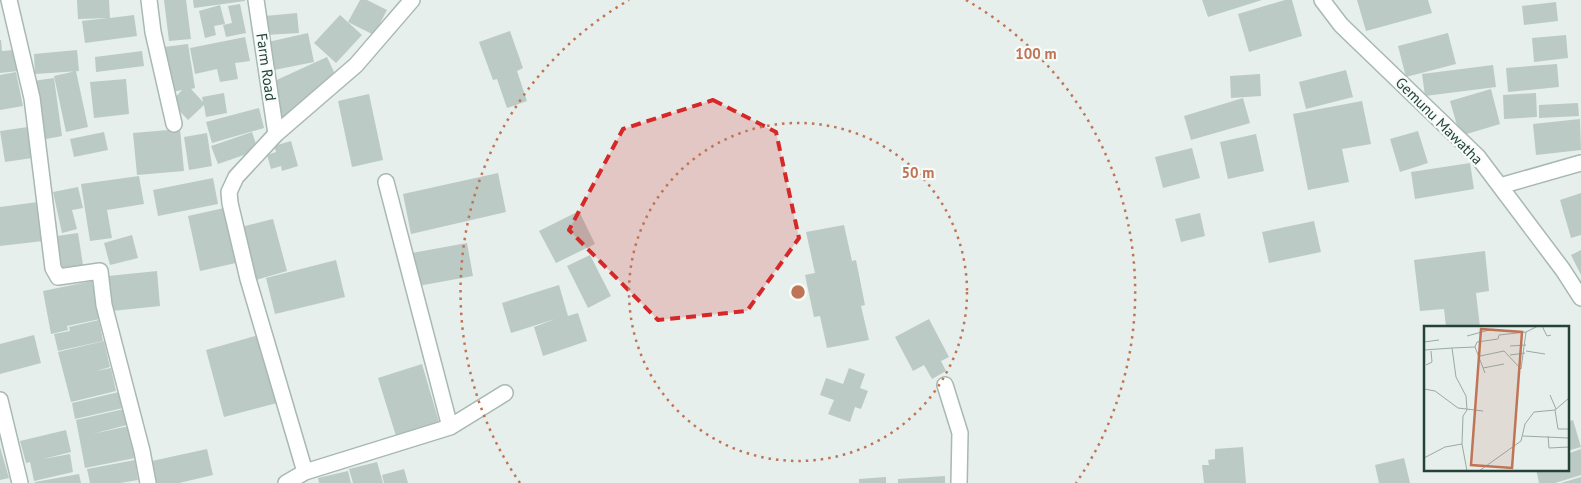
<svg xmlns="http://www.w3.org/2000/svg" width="1581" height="483" viewBox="0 0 1581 483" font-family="'PT Sans',sans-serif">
	<rect width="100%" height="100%" fill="#e6efeb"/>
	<path fill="#bbcac4" d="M 77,0 L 109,0 L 110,18 L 134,15 L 137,36 L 85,43 L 82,21 L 108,18 L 78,19 Z
		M 164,0 L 186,0 L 191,39 L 169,41 Z
		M 193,0 L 245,0 L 245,1 L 194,8 Z
		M 360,0 L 367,0 L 387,10 L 374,35 L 348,22 Z
		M 1202,0 L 1262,0 L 1208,17 Z
		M 1285,0 L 1292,0 L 1302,36 L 1249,52 L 1238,14 Z
		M 1357,0 L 1428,0 L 1432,13 L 1366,31 Z
		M 1556,2 L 1558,21 L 1524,25 L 1522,6 Z
		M 240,4 L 246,33 L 226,37 L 223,25 L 232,23 L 228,6 Z
		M 220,5 L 225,24 L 214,26 L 216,35 L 205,38 L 199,11 Z
		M 297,13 L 299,33 L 266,35 L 265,16 Z
		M 340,15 L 362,35 L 336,63 L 314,43 Z
		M 510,31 L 523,68 L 517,71 L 527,101 L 507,108 L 497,79 L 493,80 L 479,42 Z
		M 308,33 L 314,62 L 274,70 L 268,42 Z
		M 1448,33 L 1456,64 L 1406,77 L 1398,46 Z
		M 1566,35 L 1568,58 L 1534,62 L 1532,38 Z
		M 245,37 L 250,61 L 235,63 L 238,79 L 220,82 L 217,69 L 195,74 L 190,48 Z
		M 0,40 L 1,40 L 2,51 L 14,50 L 18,71 L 0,73 Z
		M 188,44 L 195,88 L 191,89 L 203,102 L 202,97 L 224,93 L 227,113 L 206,117 L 204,105 L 188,120 L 171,102 L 182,90 L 172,92 L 164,47 Z
		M 77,50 L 79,71 L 35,74 L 34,54 Z
		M 142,51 L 144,66 L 96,72 L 95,57 Z
		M 327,57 L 335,74 L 282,120 L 270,83 Z
		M 1557,64 L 1559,87 L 1508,92 L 1506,68 Z
		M 1493,65 L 1496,87 L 1425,96 L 1422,74 Z
		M 1346,70 L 1353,97 L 1306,109 L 1299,82 Z
		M 76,71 L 88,127 L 66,132 L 54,76 Z
		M 16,72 L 23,106 L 0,110 L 0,75 Z
		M 1260,74 L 1261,96 L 1231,98 L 1230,76 Z
		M 54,78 L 62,136 L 41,140 L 33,81 Z
		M 126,79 L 129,114 L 94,118 L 90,82 Z
		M 1491,89 L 1500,124 L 1460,136 L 1450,101 Z
		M 1536,93 L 1537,117 L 1504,119 L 1503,95 Z
		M 369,94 L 383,160 L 352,167 L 338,101 Z
		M 1243,98 L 1250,123 L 1191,140 L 1184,116 Z
		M 1362,101 L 1371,144 L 1342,149 L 1349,182 L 1308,190 L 1293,114 Z
		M 1578,103 L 1579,116 L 1539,118 L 1539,105 Z
		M 259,108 L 264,128 L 212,143 L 206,122 Z
		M 1580,119 L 1581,150 L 1536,155 L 1533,124 Z
		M 28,127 L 32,158 L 5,162 L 0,131 Z
		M 180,129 L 184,171 L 137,175 L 133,133 Z
		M 1418,131 L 1428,163 L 1400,172 L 1390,139 Z
		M 104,132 L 108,150 L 74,157 L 70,139 Z
		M 252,132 L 258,150 L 218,164 L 211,146 Z
		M 207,133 L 212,166 L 189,170 L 184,137 Z
		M 1256,134 L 1264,171 L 1228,179 L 1220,142 Z
		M 291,141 L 298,166 L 282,171 L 281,166 L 271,169 L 267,155 L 276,152 L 274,146 Z
		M 1192,148 L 1200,178 L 1163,188 L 1155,157 Z
		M 1470,163 L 1474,189 L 1415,199 L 1411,172 Z
		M 498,173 L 506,212 L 411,234 L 403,194 Z
		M 139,176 L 144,204 L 107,210 L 112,238 L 90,241 L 81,184 Z
		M 213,178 L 218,204 L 158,216 L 153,190 Z
		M 78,187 L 83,208 L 72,210 L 77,229 L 62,233 L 53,192 Z
		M 1581,193 L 1581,235 L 1571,238 L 1560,200 Z
		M 38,202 L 43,241 L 0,246 L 0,207 Z
		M 224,208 L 236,263 L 200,271 L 188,216 Z
		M 579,211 L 595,244 L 556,263 L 539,231 Z
		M 1200,213 L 1205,236 L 1181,242 L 1175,219 Z
		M 273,219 L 287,271 L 256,280 L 241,227 Z
		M 1314,221 L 1321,252 L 1269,263 L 1262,232 Z
		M 844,225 L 852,261 L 856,260 L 865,305 L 861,306 L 869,340 L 827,348 L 820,316 L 814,317 L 805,275 L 815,273 L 806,232 Z
		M 78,233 L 83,265 L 62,268 L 57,236 Z
		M 132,235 L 138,258 L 110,265 L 104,243 Z
		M 467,243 L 473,276 L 418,286 L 412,253 Z
		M 1581,250 L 1581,275 L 1571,255 Z
		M 1485,251 L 1489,291 L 1476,293 L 1480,327 L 1446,327 L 1444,309 L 1420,311 L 1414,260 Z
		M 590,255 L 611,296 L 588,308 L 567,266 Z
		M 336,260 L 345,297 L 275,314 L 266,278 Z
		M 157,271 L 160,306 L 112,311 L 108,276 Z
		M 92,281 L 100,319 L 67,326 L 68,330 L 51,334 L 43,291 Z
		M 559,285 L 568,316 L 578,313 L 587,341 L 543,356 L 534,327 L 555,319 L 511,333 L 502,303 Z
		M 929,319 L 949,357 L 941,361 L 946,371 L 932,379 L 924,365 L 913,371 L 895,337 Z
		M 99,320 L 103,341 L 58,351 L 54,334 L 70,331 L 69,327 Z
		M 34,335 L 41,363 L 0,374 L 0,344 Z
		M 259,335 L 277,403 L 224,417 L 206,350 Z
		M 104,341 L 110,367 L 96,371 L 111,368 L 116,391 L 71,402 L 58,352 Z
		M 422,364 L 439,422 L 396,436 L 378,378 Z
		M 849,368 L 865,374 L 860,388 L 868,391 L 861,409 L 855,407 L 850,422 L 828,414 L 834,400 L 820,395 L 826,378 L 843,384 Z
		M 119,392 L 123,408 L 75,419 L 72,403 Z
		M 124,409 L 127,425 L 92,434 L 129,426 L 135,458 L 85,468 L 76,420 Z
		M 1573,420 L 1581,447 L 1567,451 L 1567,422 Z
		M 66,430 L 71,452 L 43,459 L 70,454 L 73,472 L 34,481 L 30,462 L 26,463 L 20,441 Z
		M 0,447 L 9,478 L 0,480 Z
		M 1243,447 L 1246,483 L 1204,483 L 1202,465 L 1209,465 L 1208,460 L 1215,459 L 1215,449 Z
		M 207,449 L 213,475 L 179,483 L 157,483 L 152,461 Z
		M 1581,449 L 1581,475 L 1555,483 L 1539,483 L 1536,469 L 1567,469 L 1567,454 Z
		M 1404,458 L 1410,483 L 1379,483 L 1375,465 Z
		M 135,460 L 138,480 L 120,483 L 90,483 L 87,469 Z
		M 377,462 L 383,483 L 353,483 L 349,469 Z
		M 404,469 L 408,483 L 384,483 L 382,475 Z
		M 348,471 L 351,483 L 319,483 L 318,478 Z
		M 79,474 L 81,483 L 35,483 L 35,482 Z
		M 945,476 L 945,483 L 898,483 L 898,479 Z
		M 886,477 L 886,483 L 859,483 L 859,479 Z
		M 1581,477 L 1581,483 L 1561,483 Z"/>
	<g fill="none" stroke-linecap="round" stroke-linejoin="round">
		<defs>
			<path id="minor" d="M 9,0 L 32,98 L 53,268 L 58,277 L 100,271 L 104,305 L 142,451 L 148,483
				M 149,0 L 153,32 L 174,124
				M 256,0 L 276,134
				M 1322,0 L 1341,25 L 1478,157 L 1563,270 L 1581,298
				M 386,182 L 450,427
				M 1500,186 L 1581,163
				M 945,385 L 960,433 L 959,483
				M 0,400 L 20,483
				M 305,472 L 248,279 L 230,203 L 229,192 L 236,177 L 276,134 L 356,65 L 412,0
				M 286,483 L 305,472 L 450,427 L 505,393"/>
		</defs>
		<use href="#minor" stroke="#a8b8b2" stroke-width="18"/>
		<use href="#minor" stroke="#fff" stroke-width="15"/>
	</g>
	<path fill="#d62828" fill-opacity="0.2" stroke="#d62828" stroke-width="4" stroke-dasharray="10 6" stroke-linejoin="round" d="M 713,100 L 776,132 L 799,238 L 747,311 L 658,320 L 569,230 L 623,129 Z"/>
	<g fill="none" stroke="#c07456" stroke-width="2.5" stroke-dasharray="2.5 5">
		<circle cx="798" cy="292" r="169"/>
		<path d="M520 483A337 337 0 0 1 629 0M966 0A337 337 0 0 1 1076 483"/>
	</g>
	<g text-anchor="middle" stroke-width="4.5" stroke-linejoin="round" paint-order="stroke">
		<g font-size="15" fill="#24423a" stroke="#f7fbf9">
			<text transform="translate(266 67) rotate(82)" y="5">Farm Road</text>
			<text transform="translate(1439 121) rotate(45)" y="5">Gemunu Mawatha</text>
		</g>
	</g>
	<g transform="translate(1424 326)">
		<rect width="145" height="145" fill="#e6efeb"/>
		<path fill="none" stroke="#98aaa4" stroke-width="1" d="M 118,0 L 123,10 L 127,9M 43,10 L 69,3M 0,16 L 15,14M 86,20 L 102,19M 51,21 L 61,47M 28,22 L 51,21 L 53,16 L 74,13 L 75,9 L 102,6 L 114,0M 0,24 L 28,22 L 32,51 L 42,70 L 43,84 L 39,90 L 38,118 L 21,121 L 0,132M 102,25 L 121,28M 86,29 L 101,27M 56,30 L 80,25 L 97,43 L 102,6M 2,39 L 8,36 L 7,25M 59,42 L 80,38M 0,63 L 11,65 L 34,82 L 59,85M 126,69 L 132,83M 131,84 L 134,103 L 145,103M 99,110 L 145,112M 124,110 L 125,122 L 145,121M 38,118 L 43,145M 55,145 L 97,115 L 101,98 L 110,86 L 131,84 L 145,72"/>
		<path fill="#c07456" fill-opacity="0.15" stroke="#c07456" stroke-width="2.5" d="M 57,3 L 98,6 L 88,142 L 47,139 Z"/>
		<rect width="145" height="145" fill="none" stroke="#24423a" stroke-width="2.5"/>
	</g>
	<circle cx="798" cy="292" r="8" fill="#c07456" stroke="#f7fbf9" stroke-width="2.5"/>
	<g font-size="15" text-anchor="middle" font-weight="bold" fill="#c07456" stroke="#f7fbf9" stroke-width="4.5" stroke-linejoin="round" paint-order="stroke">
		<text x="1036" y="59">100 m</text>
		<text x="918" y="178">50 m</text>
	</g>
</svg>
